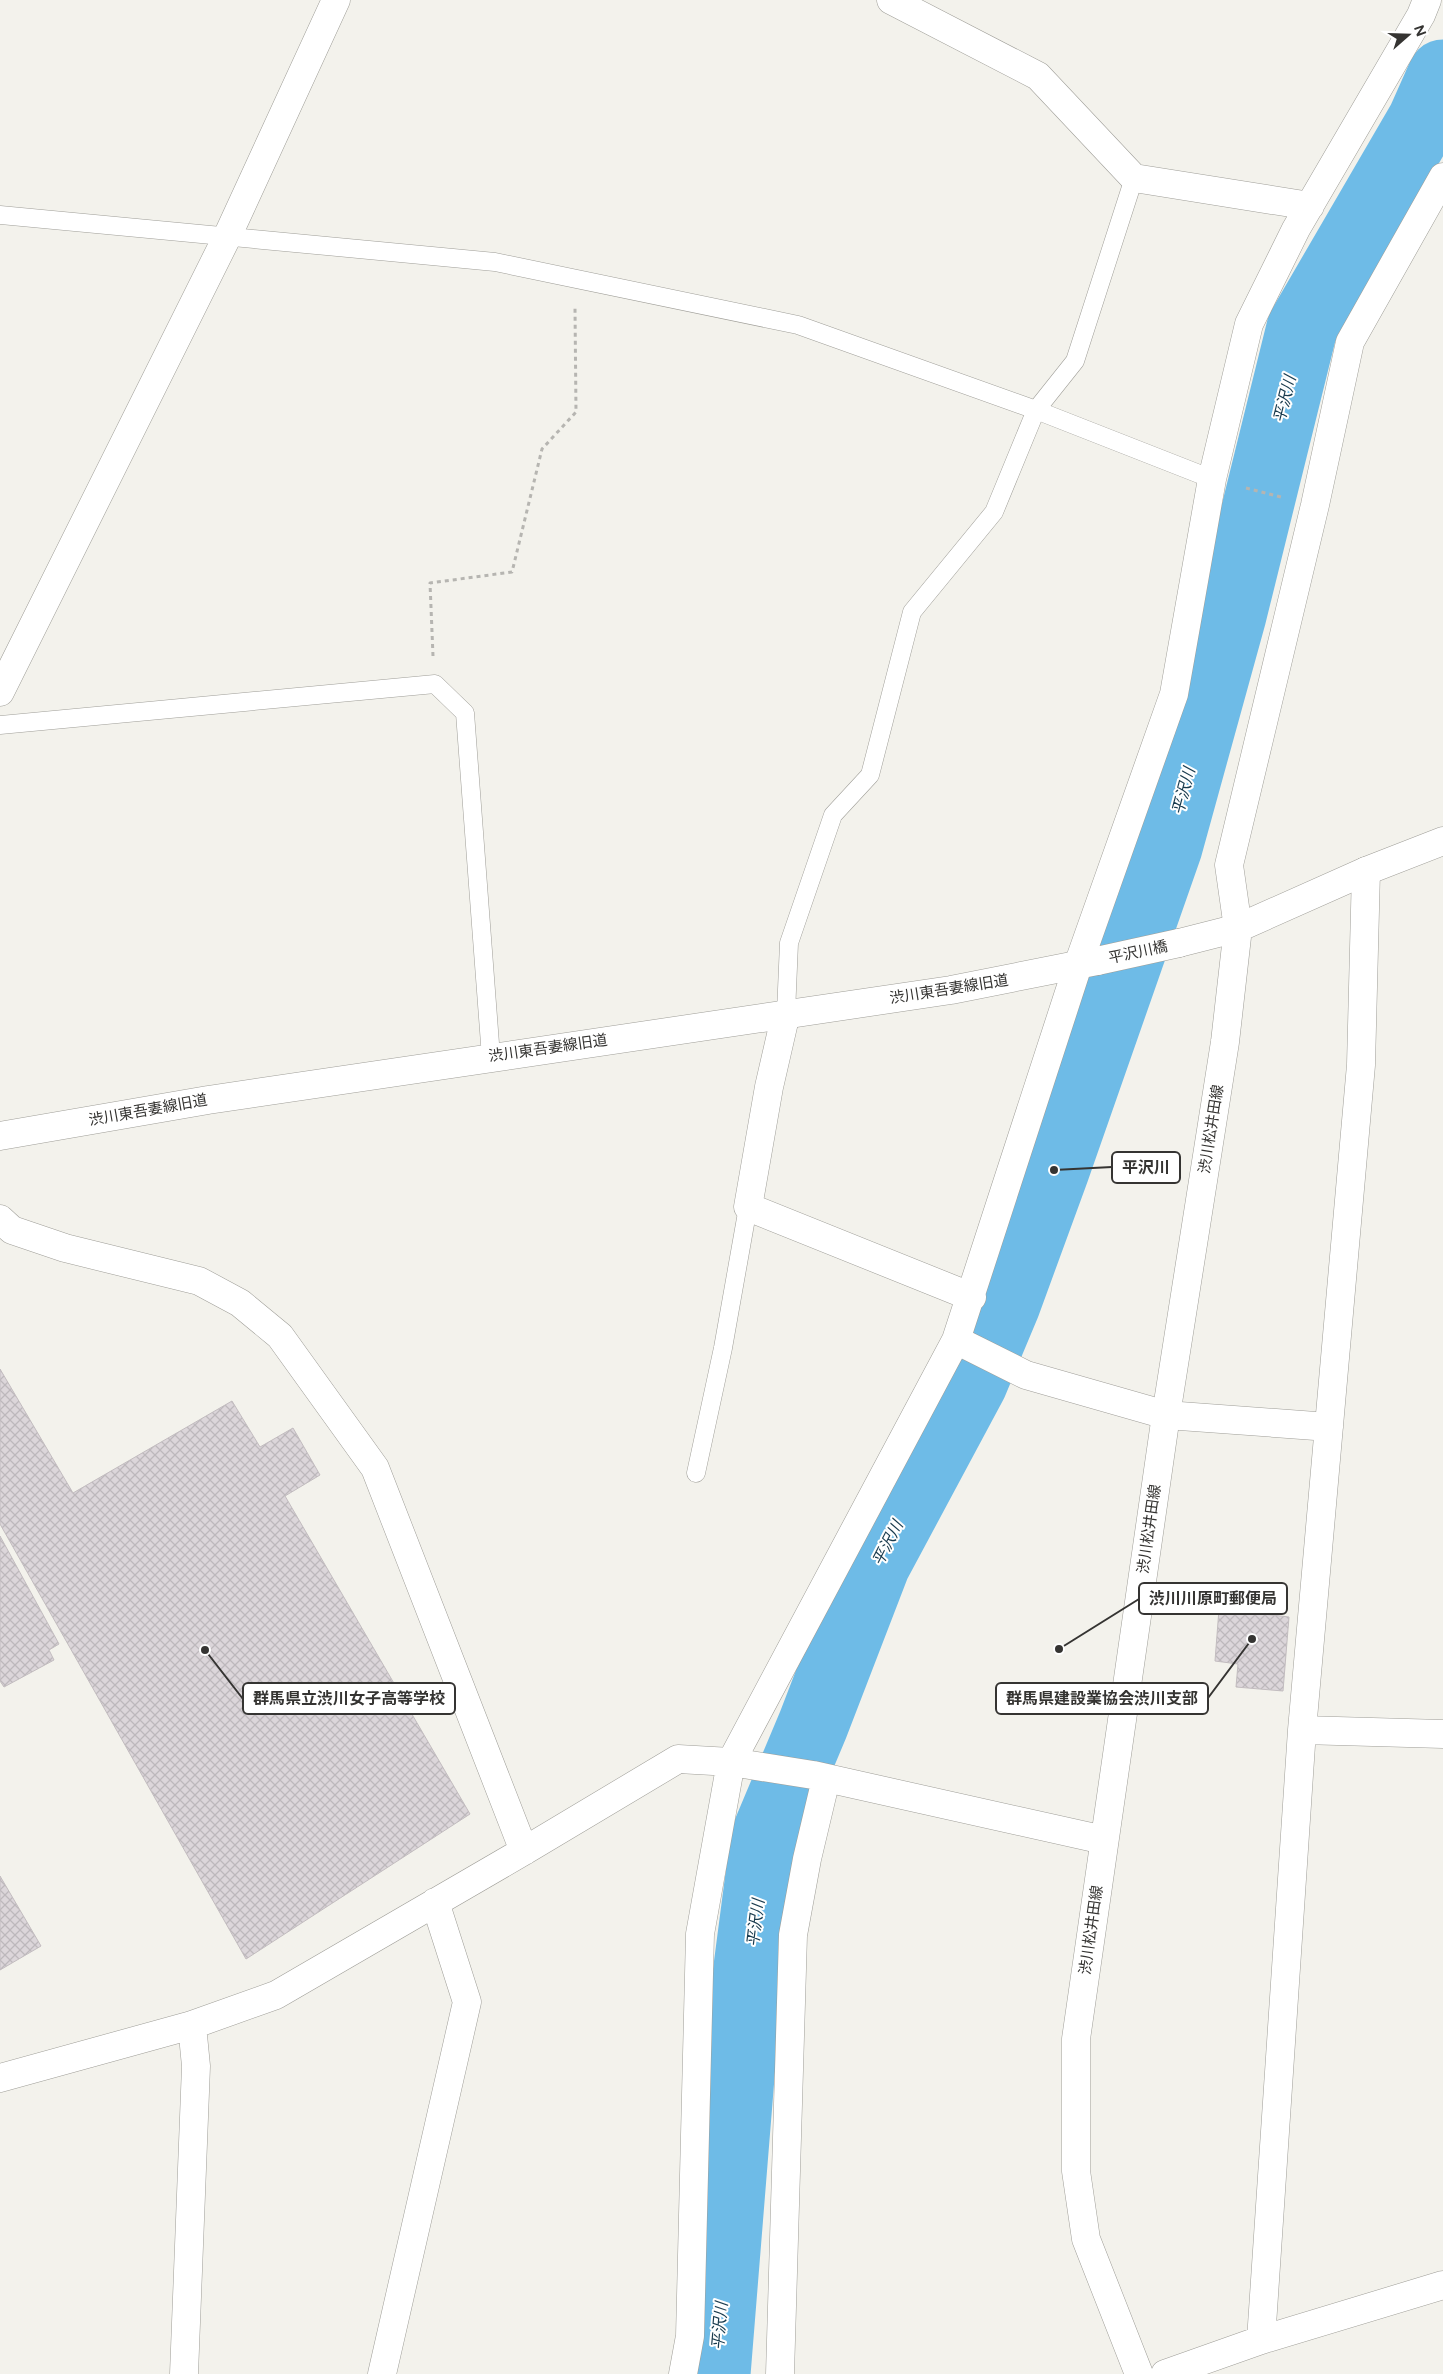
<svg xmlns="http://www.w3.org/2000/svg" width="1443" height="2374" viewBox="0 0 1443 2374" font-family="Figtree,'Noto Sans JP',sans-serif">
	<defs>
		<pattern id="building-cross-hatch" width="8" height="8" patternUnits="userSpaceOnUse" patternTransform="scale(1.25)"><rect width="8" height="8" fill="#dcd6da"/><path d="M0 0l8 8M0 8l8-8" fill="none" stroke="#bdb8bc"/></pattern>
	</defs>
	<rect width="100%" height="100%" fill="#f3f2ec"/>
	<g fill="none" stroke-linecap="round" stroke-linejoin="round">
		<path stroke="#6ebbe7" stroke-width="71" d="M 715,2374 L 746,1990 L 766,1837 L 813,1725 L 875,1564 L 972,1383 L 1005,1304 L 1054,1170 L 1167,847 L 1231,615 L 1302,328 L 1423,120 L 1443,75"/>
	</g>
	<path fill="url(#building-cross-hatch)" stroke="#c2bcbf" d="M 0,1369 L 73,1493 L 232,1401 L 260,1447 L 293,1428 L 320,1475 L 285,1496 L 470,1814 L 246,1959 L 0,1524 Z
		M 0,1536 L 59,1644 L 49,1650 L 54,1660 L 4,1687 L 0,1681 Z
		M 1219,1609 L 1289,1617 L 1283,1691 L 1236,1687 L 1238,1664 L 1215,1661 Z
		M 0,1876 L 41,1946 L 0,1970 Z"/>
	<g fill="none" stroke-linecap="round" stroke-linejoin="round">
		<defs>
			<path id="service" d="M 0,215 L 495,262 L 798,325 L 1036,410 L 1212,479
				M 0,725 L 435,684 L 465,713 L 491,1057
				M 786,1013 L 789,943 L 833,815 L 870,775 L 912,612 L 994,512 L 1036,410 L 1075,361 L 1134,178
				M 696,1473 L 723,1348 L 748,1207"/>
			<path id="minor" d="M 891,0 L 1038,76 L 1134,178 L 1310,206
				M 0,692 L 227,237 L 336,0
				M 1238,928 L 1229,865 L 1315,505 L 1350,342 L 1443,177
				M 1097,961 L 1179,943
				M 786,1013 L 769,1087 L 748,1207 L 972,1297
				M 0,1219 L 12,1230 L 65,1248 L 199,1281 L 240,1303 L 280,1336 L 375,1468 L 524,1851
				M 956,1340 L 1026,1375 L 1166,1415 L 1329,1427
				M 1302,1730 L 1443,1734
				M 0,2078 L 192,2025 L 276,1995 L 524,1851 L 678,1759 L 731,1762 L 813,1775 L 1104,1840
				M 1261,2340 L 1302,1730 L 1361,1065 L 1366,871
				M 184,2374 L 196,2066 L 192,2025
				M 382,2374 L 467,2002 L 435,1902
				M 683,2374 L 690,2336 L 700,1934 L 731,1762 L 956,1340 L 1078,965 L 1174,694 L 1212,479 L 1249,324 L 1296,229 L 1421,15 L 1427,0
				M 780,2374 L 793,1935 L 807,1859 L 826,1779
				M 1165,2374 L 1261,2340 L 1443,2285"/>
			<path id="tertiary" d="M 1179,943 L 1238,928
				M 0,1136 L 208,1100 L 951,990 L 1097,961"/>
			<path id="primary" d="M 1139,2374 L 1086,2239 L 1076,2171 L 1076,2039 L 1166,1415 L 1225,1042 L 1238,928 L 1366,871 L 1443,841"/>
		</defs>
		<use href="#service" stroke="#9f9e98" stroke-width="19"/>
		<use href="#minor" stroke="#9f9e98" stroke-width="29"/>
		<use href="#tertiary" stroke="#9f9e98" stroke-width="29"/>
		<use href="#primary" stroke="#9f9e98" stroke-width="29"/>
		<path stroke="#b6b5b1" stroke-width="3" stroke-dasharray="4 4" stroke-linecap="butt" d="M 1246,488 L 1281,497
			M 433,656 L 430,583 L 512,572 L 542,449 L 576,412 L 575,308"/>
		<use href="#service" stroke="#fff" stroke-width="18"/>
		<use href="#minor" stroke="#fff" stroke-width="28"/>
		<use href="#tertiary" stroke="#fff" stroke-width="28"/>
		<use href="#primary" stroke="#fff" stroke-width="28"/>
	</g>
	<g text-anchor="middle" stroke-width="4" stroke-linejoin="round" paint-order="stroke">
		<g font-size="15" fill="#353432" stroke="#fff">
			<text transform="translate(1138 952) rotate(-12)" y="5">平沢川橋</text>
			<text transform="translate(949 989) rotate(-9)" y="5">渋川東吾妻線旧道</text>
			<text transform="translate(548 1048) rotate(-8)" y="5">渋川東吾妻線旧道</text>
			<text transform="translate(148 1110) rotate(-10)" y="5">渋川東吾妻線旧道</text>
			<text transform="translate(1211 1129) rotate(-81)" y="5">渋川松井田線</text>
			<text transform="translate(1149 1529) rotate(-82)" y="5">渋川松井田線</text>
			<text transform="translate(1091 1930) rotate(-82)" y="5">渋川松井田線</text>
		</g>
		<g font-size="16" font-style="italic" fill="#193b4e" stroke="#fff">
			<text transform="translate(1284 399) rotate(-76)" y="6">平沢川</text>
			<text transform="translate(1183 791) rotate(-75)" y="6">平沢川</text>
			<text transform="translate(887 1543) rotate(-63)" y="6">平沢川</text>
			<text transform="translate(755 1923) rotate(-83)" y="6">平沢川</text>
			<text transform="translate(719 2326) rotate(-85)" y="6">平沢川</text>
		</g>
	</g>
	<path fill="none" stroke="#353432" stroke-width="2" d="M1054 1170L1112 1167M1059 1649L1139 1599M1252 1639L1208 1698M205 1650L243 1699"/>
	<g fill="#353432" stroke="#fff" stroke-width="2">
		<circle cx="1054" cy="1170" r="5"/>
		<circle cx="1059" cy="1649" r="5"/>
		<circle cx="1252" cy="1639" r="5"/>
		<circle cx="205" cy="1650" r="5"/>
	</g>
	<g fill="#fff" stroke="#353432" stroke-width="2">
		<rect x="1112" y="1152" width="68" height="31" rx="5"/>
		<rect x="1139" y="1583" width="148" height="31" rx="5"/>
		<rect x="996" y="1683" width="212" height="31" rx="5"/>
		<rect x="243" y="1683" width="212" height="31" rx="5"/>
	</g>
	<g font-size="16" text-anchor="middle" font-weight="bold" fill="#353432">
		<text x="1146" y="1173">平沢川</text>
		<text x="1213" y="1604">渋川川原町郵便局</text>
		<text x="1102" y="1704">群馬県建設業協会渋川支部</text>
		<text x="349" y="1704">群馬県立渋川女子高等学校</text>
	</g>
	<g transform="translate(1408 35) rotate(70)" stroke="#ffffff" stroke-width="4" paint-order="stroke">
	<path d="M0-4L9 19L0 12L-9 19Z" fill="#353432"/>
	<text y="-8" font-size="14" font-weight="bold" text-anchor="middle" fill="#353432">N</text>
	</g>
</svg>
